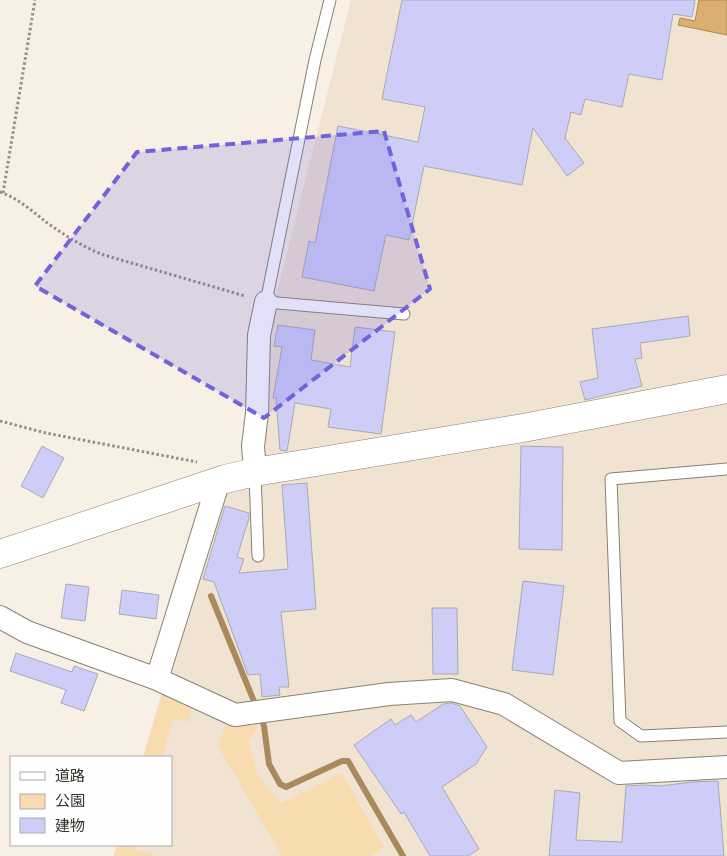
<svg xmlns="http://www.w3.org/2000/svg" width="727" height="856" viewBox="0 0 727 856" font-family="'Titillium Web','Noto Sans JP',sans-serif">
	<rect width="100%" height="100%" fill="#f8f0e4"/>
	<path fill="#f0e3d1" d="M 351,0 L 727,0 L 727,377 L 513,420 L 263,458 L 265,350 L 273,308 Z
		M 727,400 L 727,856 L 114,856 L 117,845 L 171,845 L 171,757 L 143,757 L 217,501 L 234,487 Z"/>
	<path fill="#f9dbb0" d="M 162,695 L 193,705 L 188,722 L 174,718 L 162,757 L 143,757 Z
		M 226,721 L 233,726 L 259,724 L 249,742 L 257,774 L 281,803 L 342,773 L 384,848 L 369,856 L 282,856 L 218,746 Z
		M 117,845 L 135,845 L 134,849 L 158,856 L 114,856 Z"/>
	<path fill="#daaf70" stroke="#a88a5c" d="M 699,0 L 727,0 L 727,35 L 678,25 L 680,18 L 695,21 Z"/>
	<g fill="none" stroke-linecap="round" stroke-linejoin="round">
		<path stroke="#a88a5c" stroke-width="6" d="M 211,596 L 264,726 L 269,764 L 280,784 L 286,787 L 342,761 L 348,761 L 403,856"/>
	</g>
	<path fill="#cdcdf7" stroke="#a9aab6" d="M 402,0 L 695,0 L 692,17 L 673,14 L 662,80 L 629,74 L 622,107 L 585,99 L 581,115 L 571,112 L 565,138 L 584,163 L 567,176 L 533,128 L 522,185 L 424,166 L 409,240 L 386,235 L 374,291 L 302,277 L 309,241 L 315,243 L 338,126 L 418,142 L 425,107 L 382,99 Z
		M 688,316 L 690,336 L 640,343 L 642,358 L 635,359 L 642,386 L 585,400 L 580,382 L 598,378 L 592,329 Z
		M 278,325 L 315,330 L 311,360 L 350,367 L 355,327 L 395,332 L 381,434 L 328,427 L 331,409 L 295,403 L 287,451 L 280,450 L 276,398 L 273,398 L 282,347 L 274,346 Z
		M 42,446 L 64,458 L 43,498 L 21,486 Z
		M 521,446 L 563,447 L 562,550 L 519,549 Z
		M 307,483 L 316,609 L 281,612 L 289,687 L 279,687 L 280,695 L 262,697 L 260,674 L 248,675 L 214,582 L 203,579 L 225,506 L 249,513 L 249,518 L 237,557 L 244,559 L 239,573 L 288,569 L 282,485 Z
		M 523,581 L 564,586 L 553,675 L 512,670 Z
		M 66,584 L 89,587 L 85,621 L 61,618 Z
		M 122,590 L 159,595 L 156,619 L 119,614 Z
		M 432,608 L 457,608 L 458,674 L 433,674 Z
		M 16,653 L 72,672 L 74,666 L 98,674 L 84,711 L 61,703 L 66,690 L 10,671 Z
		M 451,703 L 460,706 L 487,747 L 476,764 L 442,787 L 479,849 L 468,856 L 430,856 L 404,812 L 401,814 L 354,745 L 391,719 L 395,725 L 411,715 L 416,722 L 443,704 Z
		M 718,781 L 724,856 L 549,856 L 555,790 L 580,793 L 576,840 L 622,842 L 626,786 L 644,785 L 660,786 L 692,782 Z"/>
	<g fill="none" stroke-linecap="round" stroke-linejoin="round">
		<defs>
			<path id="service" d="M 330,0 L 315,60 L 266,302 L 404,314
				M 727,469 L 611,479 L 620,721 L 641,736 L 727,732
				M 255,473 L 258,556"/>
			<path id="minor" d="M 255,472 L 253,446 L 257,413 L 259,335 L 266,302
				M 0,617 L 27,632 L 157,679 L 235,715 L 389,694 L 452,690 L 504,704 L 619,773 L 727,767
				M 157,679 L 219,480"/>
			<path id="tertiary" d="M 0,554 L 225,479 L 255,472 L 523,428 L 727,389"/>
		</defs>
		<use href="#service" stroke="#888176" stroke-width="13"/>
		<use href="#minor" stroke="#888176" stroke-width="24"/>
		<use href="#tertiary" stroke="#888176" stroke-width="29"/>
		<path stroke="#958f87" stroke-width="3" stroke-dasharray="2.5 2.5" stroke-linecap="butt" d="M 0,192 C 18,198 32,211 46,222 C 64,235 83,247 104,255 L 245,296
			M 3,193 L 35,0
			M 0,421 L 46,433 L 197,462"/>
		<use href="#service" stroke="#fff" stroke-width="11"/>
		<use href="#minor" stroke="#fff" stroke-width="22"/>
		<use href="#tertiary" stroke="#fff" stroke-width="28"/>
	</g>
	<path fill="#7063dd" fill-opacity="0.2" stroke="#7063dd" stroke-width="4" stroke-dasharray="10 6" stroke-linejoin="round" d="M 384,131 L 430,289 L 264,418 L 35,286 L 137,152 Z"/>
	<rect x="10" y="756" width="162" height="90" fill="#fefefe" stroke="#aeacaa"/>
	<rect x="20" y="772" width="25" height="8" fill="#ffffff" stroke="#aeacaa"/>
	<text x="55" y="781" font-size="15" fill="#35322d">道路</text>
	<rect x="20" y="794" width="25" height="15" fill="#f9dbb0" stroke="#aeacaa"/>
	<text x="55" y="806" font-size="15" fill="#35322d">公園</text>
	<rect x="20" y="818" width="25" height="15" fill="#cdcdf7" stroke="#aeacaa"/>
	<text x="55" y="831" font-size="15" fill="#35322d">建物</text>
</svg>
